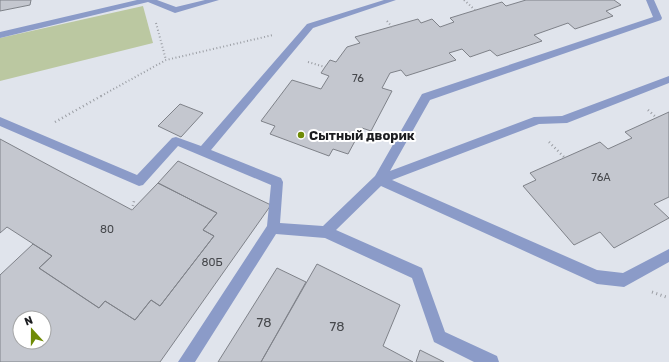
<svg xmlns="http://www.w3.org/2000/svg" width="669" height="362" viewBox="0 0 669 362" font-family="Rubik,sans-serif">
	<rect width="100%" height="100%" fill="#e0e4ec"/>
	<path fill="#bbc8a1" d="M 143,6 L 153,43 L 0,81 L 0,38 Z"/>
	<path fill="#c4c7cf" stroke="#7f8289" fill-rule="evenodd" d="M 0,0 L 31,0 L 30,5 L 0,11 Z
		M 526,0 L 614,0 L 621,5 L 606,11 L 613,16 L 575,29 L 568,23 L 534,35 L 542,41 L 497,56 L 490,50 L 470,57 L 462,49 L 449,53 L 456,60 L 406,76 L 401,70 L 390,73 L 382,88 L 392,91 L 371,131 L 362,128 L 348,154 L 333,149 L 329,156 L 270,134 L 275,126 L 261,121 L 292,80 L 321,89 L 329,76 L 321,73 L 325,67 L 330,60 L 336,62 L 347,47 L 360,43 L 355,37 L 418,19 L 421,23 L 432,19 L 440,27 L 454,22 L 450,18 L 502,2 L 506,6 Z
		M 180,104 L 203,113 L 181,137 L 158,126 Z
		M 669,112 L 669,197 L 654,204 L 669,218 L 614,248 L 600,232 L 574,245 L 523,186 L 536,180 L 530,173 L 600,142 L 608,149 L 632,138 L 625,132 Z
		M 0,139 L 132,210 L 158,183 L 217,213 L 203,230 L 214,236 L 160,306 L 151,300 L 135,320 L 105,301 L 99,308 L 39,268 L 52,256 L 7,227 L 0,233 Z
		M 178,161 L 271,205 L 160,362 L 0,362 L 0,275 L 33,244 L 52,256 L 39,268 L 99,308 L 105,301 L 135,320 L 151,300 L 160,306 L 214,236 L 203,230 L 217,213 L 158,183 ZM 20,318 L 44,318 L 44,342 L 20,342 Z
		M 317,264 L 400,305 L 383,346 L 413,362 L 261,362 Z
		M 277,268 L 306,282 L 261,362 L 218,362 Z
		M 420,350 L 444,362 L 416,362 Z"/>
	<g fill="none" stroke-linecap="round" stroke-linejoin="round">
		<path stroke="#9b9ea4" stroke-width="2" stroke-dasharray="1 2.5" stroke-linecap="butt" d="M 464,0 L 475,10
			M 387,21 L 392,27
			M 156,23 L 166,60
			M 308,62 L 325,67
			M 101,96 L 166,60 L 273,35"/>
		<path stroke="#9b9ea4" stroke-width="2.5" stroke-dasharray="1 3" stroke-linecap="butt" d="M 648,110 L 657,118
			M 55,122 L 103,95
			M 549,142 L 565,158
			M 132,210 L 134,201"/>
		<path stroke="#9b9ea4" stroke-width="3" stroke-dasharray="1 3.5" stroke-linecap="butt" d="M 652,292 L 669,298"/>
		<path fill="#8b9bc8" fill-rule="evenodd" d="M 137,0 L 157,0 L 176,7 L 205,0 L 219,0 L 175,13 L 148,2 L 0,38 L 0,32 Z
			M 384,0 L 396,0 L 313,28 L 211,150 L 281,178 L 283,182 L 280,223 L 323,226 L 375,176 L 422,94 L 653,17 L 646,0 L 654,0 L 662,18 L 661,20 L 430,100 L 390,171 L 534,117 L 562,116 L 669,76 L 669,83 L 567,123 L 539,124 L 392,180 L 597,270 L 623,273 L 669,249 L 669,262 L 624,287 L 597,284 L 381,186 L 336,230 L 422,268 L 445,332 L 497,356 L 499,362 L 474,362 L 434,342 L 412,278 L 325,238 L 276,234 L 195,362 L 178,362 L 267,226 L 271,185 L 178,146 L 143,185 L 139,186 L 0,126 L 0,117 L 137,175 L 172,138 L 176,137 L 201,146 L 307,24 Z"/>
	</g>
	<circle fill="#6f8b06" stroke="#fff" stroke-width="1.5" cx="301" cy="135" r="4"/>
	<g text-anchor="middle" stroke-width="4" stroke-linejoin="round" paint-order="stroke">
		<g font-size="11" fill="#46484c">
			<text x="358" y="82">76</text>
			<text x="601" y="181">76А</text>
			<text x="107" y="233">80</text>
			<text x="212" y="266">80Б</text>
		</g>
		<g font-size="13" font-weight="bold" fill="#1c1d20" stroke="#fff" text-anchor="start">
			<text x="309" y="140">Сытный дворик</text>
		</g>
		<g font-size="13" fill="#46484c">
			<text x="264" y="327">78</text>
			<text x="337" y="331">78</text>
		</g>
	</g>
	<g transform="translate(32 330) rotate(339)"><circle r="19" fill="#ffffff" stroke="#a4a5a6"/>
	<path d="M0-3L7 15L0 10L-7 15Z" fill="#6f8b06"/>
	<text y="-6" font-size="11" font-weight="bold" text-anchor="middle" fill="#1c1d20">N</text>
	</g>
</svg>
